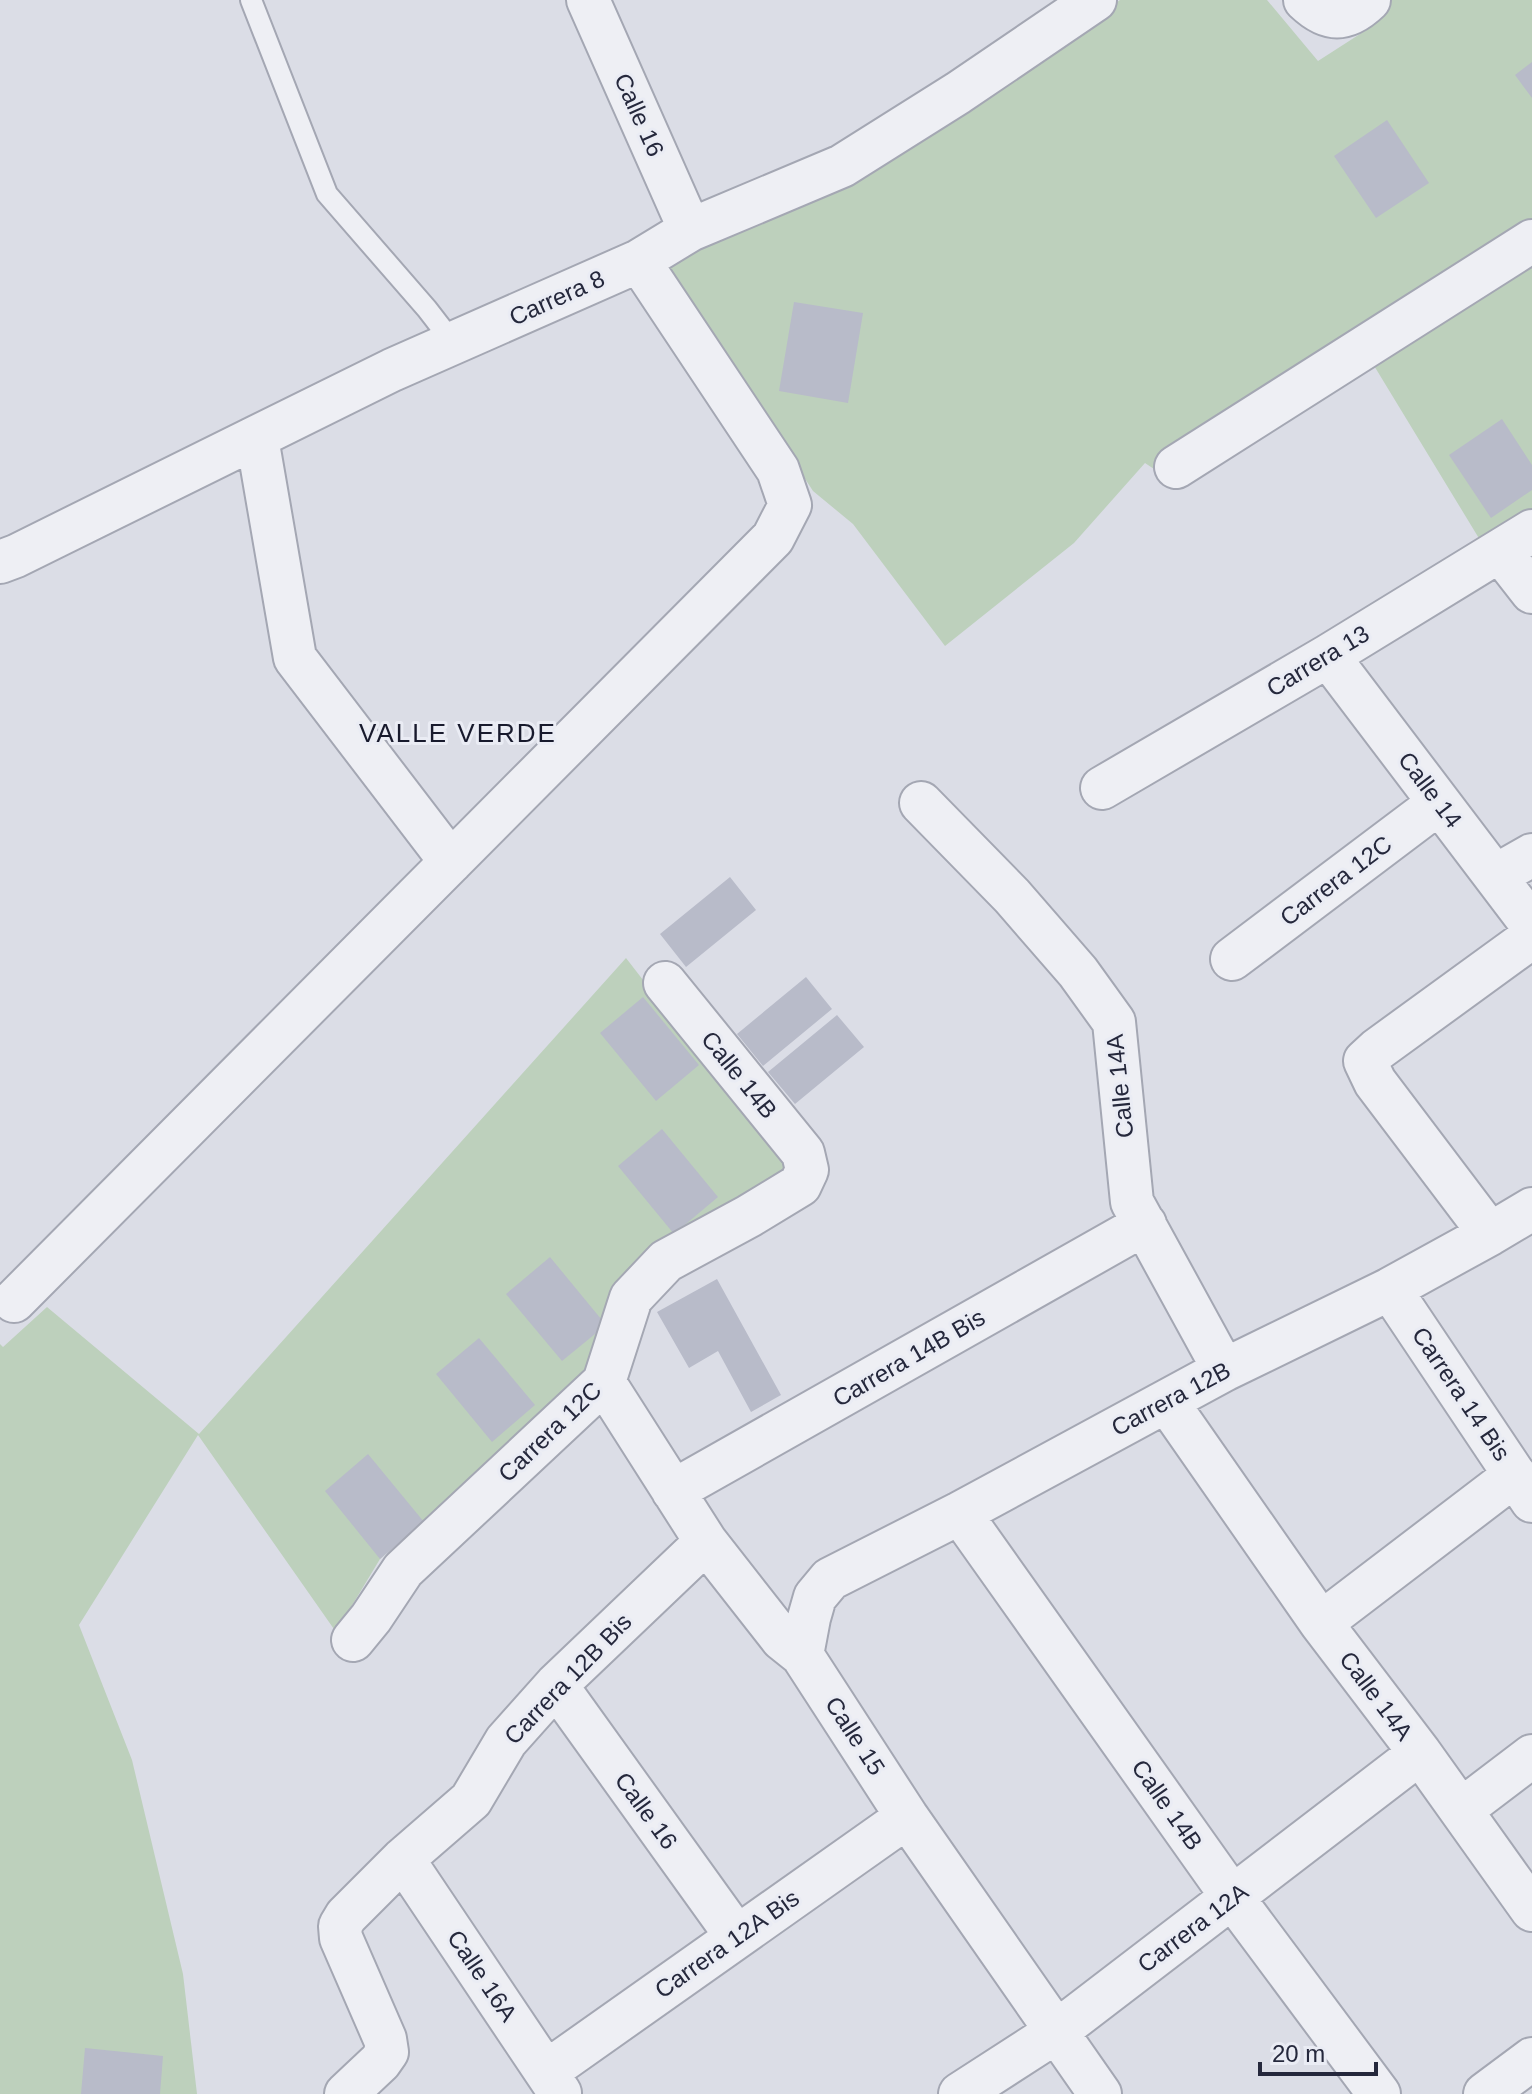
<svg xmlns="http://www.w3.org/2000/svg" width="1532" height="2094" viewBox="0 0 1532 2094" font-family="Arial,sans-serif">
	<rect width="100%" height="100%" fill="#dbdde6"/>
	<path fill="#bdd0bc" d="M 1120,0 L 1267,0 L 1318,61 L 1374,25 L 1351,2 L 1354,0 L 1532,0 L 1532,227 L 1157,471 L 1145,463 L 1074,543 L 945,646 L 853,524 L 813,491 L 664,263 L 878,165 Z
		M 1532,264 L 1532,509 L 1480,540 L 1373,364 Z
		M 626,958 L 788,1167 L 724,1218 L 598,1364 L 380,1559 L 336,1632 L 198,1435 L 79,1625 L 132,1760 L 183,1974 L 197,2094 L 0,2094 L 0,1344 L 3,1347 L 47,1307 L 199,1434 Z"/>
	<path fill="#b8bbc9" d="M 1532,62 L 1532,98 L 1515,75 Z
		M 1387,120 L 1429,183 L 1376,218 L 1334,156 Z
		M 794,302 L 863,313 L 848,403 L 779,391 Z
		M 1502,419 L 1532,465 L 1532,490 L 1491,518 L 1449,455 Z
		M 730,877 L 756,910 L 686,967 L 660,934 Z
		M 806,977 L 832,1009 L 763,1066 L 737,1034 Z
		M 643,997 L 699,1065 L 656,1101 L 600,1033 Z
		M 837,1015 L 864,1047 L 795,1104 L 768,1072 Z
		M 662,1129 L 718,1197 L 674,1234 L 618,1166 Z
		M 550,1257 L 606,1325 L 562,1361 L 506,1294 Z
		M 717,1279 L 781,1395 L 751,1412 L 718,1351 L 689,1368 L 657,1312 Z
		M 479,1338 L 535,1405 L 492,1442 L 436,1374 Z
		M 368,1454 L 424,1522 L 380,1559 L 325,1491 Z
		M 85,2048 L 163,2056 L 160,2094 L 81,2094 Z"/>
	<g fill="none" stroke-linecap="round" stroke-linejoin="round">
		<defs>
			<path id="lane" d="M 251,0 L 327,194 L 427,309 L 454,344"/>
			<path id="street" d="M 588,0 L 690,230
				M 1305,0 C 1328,22 1346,22 1369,0
				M 257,438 L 295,658 L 451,862
				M 1176,467 L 1532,241
				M 1500,551 L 1532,592
				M 0,562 L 16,556 L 392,370 L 639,261 L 690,230 L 842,166 L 958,93 L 1095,0
				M 1328,656 L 1532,925
				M 1102,788 L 1328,656 L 1532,531
				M 921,803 L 1012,896 L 1078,972 L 1114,1022 L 1132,1202 L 1224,1370
				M 1495,876 L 1532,855
				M 1232,959 L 1439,803
				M 1490,1234 L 1375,1082 L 1365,1061 L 1378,1049 L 1532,937
				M 1390,1289 L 1532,1501
				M 14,1301 L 773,538 L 790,505 L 778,470 L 639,261
				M 604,1382 L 706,1542 L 782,1639 L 802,1655 L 907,1817 L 1100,2094
				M 1167,1402 L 1321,1623 L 1420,1753 L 1532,1910
				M 673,1491 L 1145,1224
				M 960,1513 L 1233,1898 L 1379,2094
				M 1321,1623 L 1515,1475
				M 353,1640 L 371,1618 L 403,1570 L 604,1382 L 631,1298 L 666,1261 L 749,1216 L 800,1185 L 807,1170 L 803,1153 L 665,983
				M 802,1655 L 809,1618 L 815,1597 L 830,1579 L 960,1513 L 1224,1370 L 1390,1289 L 1490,1234 L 1532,1209
				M 556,1685 L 737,1937
				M 1461,1810 L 1532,1756
				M 403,1859 L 560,2093
				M 546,2072 L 907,1817
				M 346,2094 L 380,2062 L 387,2052 L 385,2039 L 341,1938 L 340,1926 L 346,1916 L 403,1859 L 471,1800 L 506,1741 L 556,1685 L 706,1542
				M 960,2094 L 1056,2032 L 1420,1753
				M 1485,2094 L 1532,2059"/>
		</defs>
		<use href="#lane" stroke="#a4a7b3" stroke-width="24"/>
		<use href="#street" stroke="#a4a7b3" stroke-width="46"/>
		<use href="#lane" stroke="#eeeff4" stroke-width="20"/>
		<use href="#street" stroke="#eeeff4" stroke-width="42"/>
	</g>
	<g text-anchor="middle" stroke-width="6" stroke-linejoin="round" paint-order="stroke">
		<g font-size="24" fill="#25283c" stroke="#eaecf4">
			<text transform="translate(639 115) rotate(66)" y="8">Calle 16</text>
			<text transform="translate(557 298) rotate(-24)" y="8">Carrera 8</text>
			<text transform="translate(1318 661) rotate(-31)" y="8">Carrera 13</text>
			<text transform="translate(1430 790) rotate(53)" y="8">Calle 14</text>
			<text transform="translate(1336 881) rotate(-37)" y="8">Carrera 12C</text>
			<text transform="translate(739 1075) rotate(51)" y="8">Calle 14B</text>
			<text transform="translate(1120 1086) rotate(-96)" y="8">Calle 14A</text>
			<text transform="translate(909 1358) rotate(-30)" y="8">Carrera 14B Bis</text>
			<text transform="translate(1461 1394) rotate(56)" y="8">Carrera 14 Bis</text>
			<text transform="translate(1171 1399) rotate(-28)" y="8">Carrera 12B</text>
			<text transform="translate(550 1432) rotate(-44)" y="8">Carrera 12C</text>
			<text transform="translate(568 1679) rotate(-46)" y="8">Carrera 12B Bis</text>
			<text transform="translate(1376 1696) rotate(53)" y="8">Calle 14A</text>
			<text transform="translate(855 1736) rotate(57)" y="8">Calle 15</text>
			<text transform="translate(1167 1805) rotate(55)" y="8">Calle 14B</text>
			<text transform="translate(646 1811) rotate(54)" y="8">Calle 16</text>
			<text transform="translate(1193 1928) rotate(-37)" y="8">Carrera 12A</text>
			<text transform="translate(727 1944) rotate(-35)" y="8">Carrera 12A Bis</text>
			<text transform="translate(482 1976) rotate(56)" y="8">Calle 16A</text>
		</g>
		<g font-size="26" letter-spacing="2" fill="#181a2d" stroke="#eaecf4">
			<text x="458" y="742">VALLE VERDE</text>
		</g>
	</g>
	<path d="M1260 2062v12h116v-12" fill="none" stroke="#25283c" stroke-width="4"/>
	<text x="1272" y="2062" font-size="24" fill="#25283c" stroke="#eaecf4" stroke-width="6" paint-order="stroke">20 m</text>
</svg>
